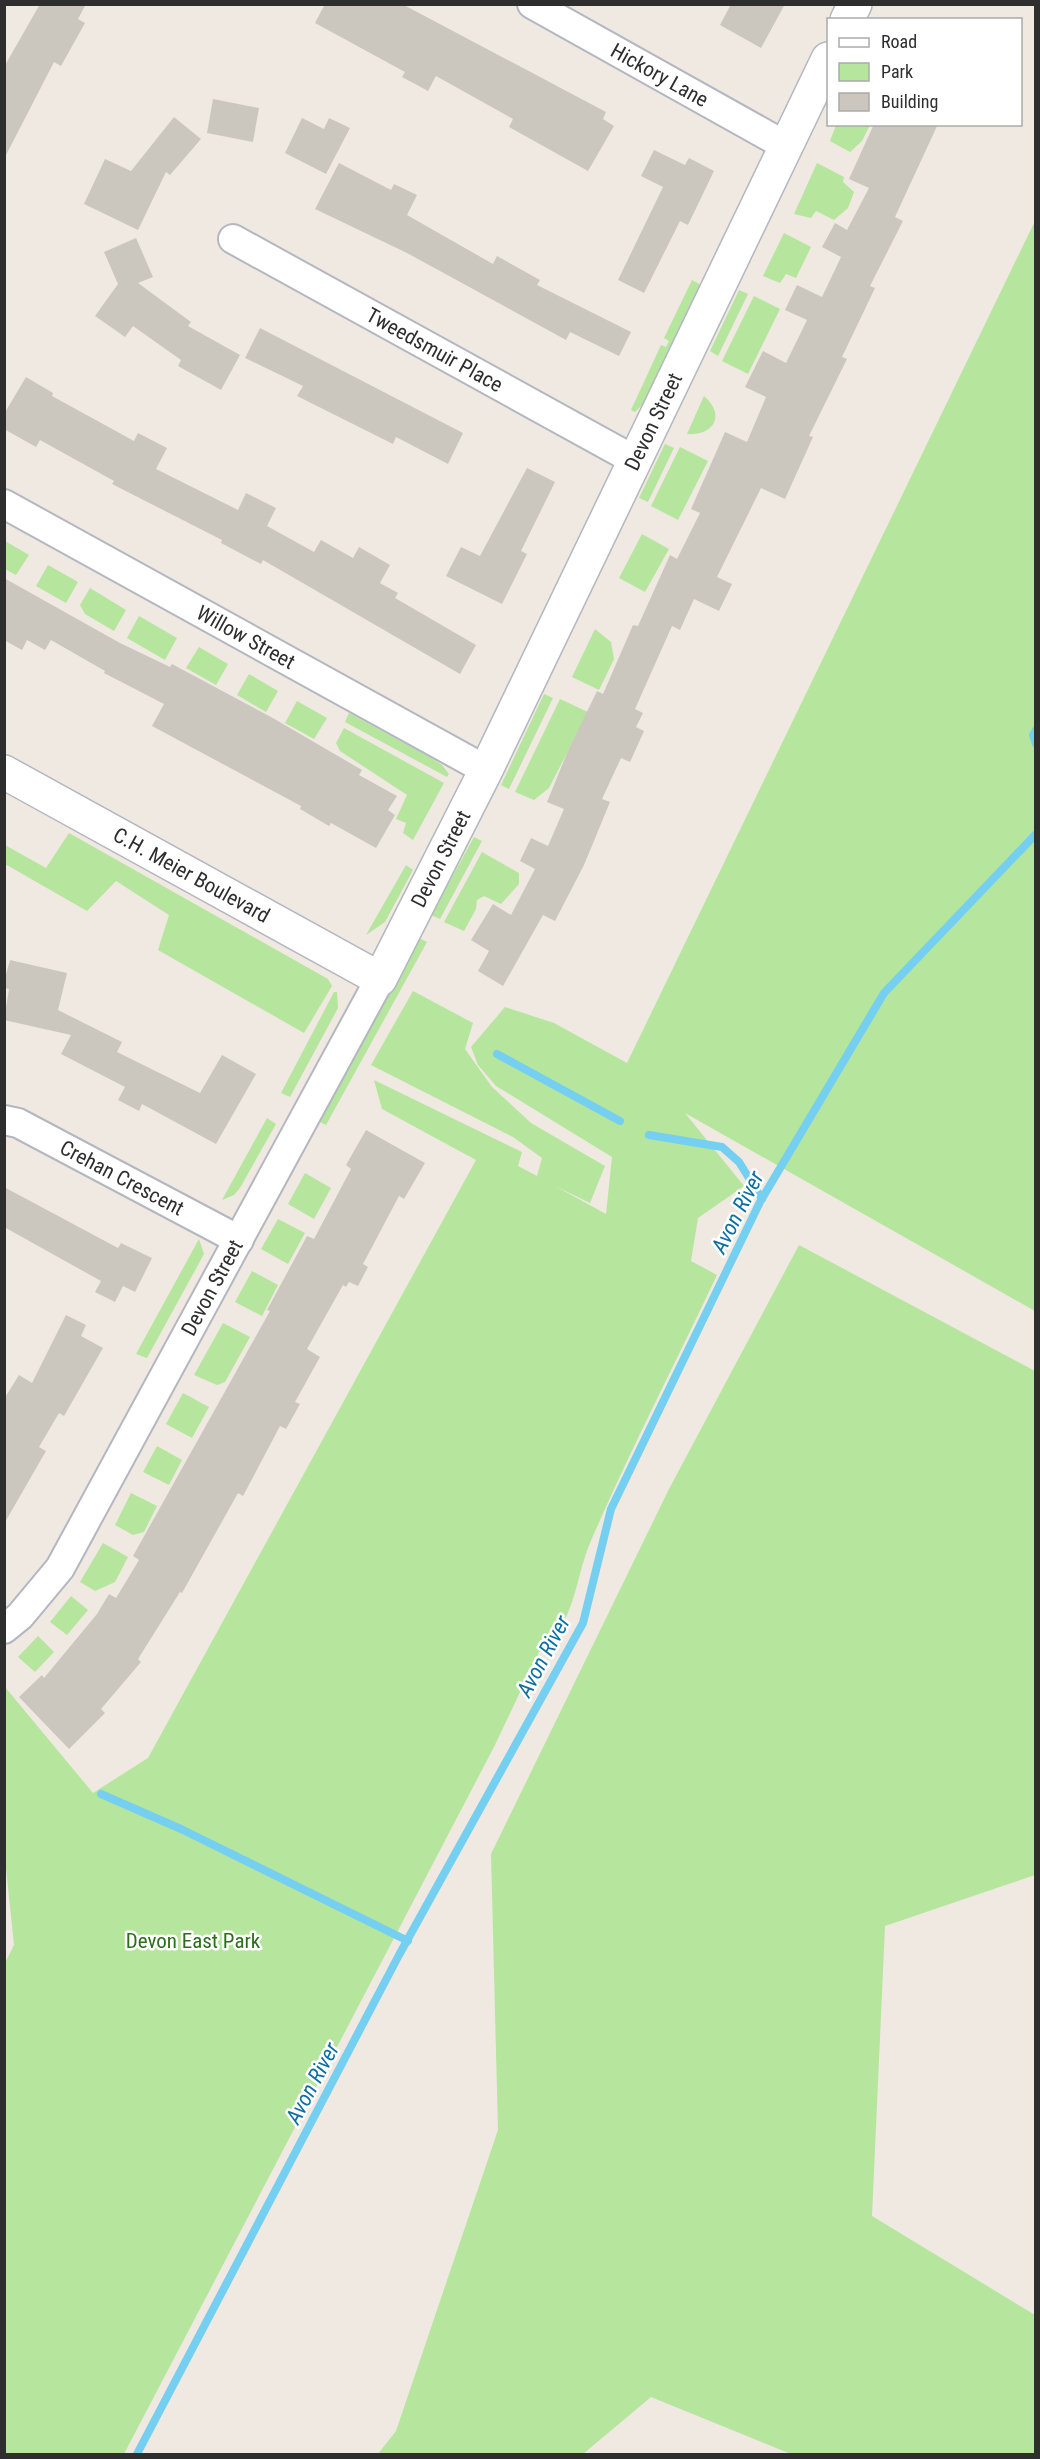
<svg xmlns="http://www.w3.org/2000/svg" width="1040" height="2459" viewBox="0 0 1040 2459" font-family="'Roboto Condensed',sans-serif">
	<rect width="100%" height="100%" fill="#efe9e1"/>
	<path fill="#b6e59e" d="M 836,125 L 836,124 L 870,125 L 862,141 L 850,152 L 830,141 Z
		M 817,163 L 844,177 L 843,182 L 854,192 L 848,208 L 834,220 L 816,211 L 811,218 L 794,214 Z
		M 1035,221 L 1035,1311 L 685,1113 L 744,1186 L 698,1218 L 691,1261 L 717,1275 C 675,1364 629,1452 590,1543 C 574,1582 576,1622 539,1652 L 494,1747 L 124,2454 L 5,2454 L 4,1965 L 14,1945 L 4,1849 L 5,1687 L 93,1793 L 148,1758 L 476,1160 L 382,1109 L 374,1080 L 522,1152 L 518,1166 L 537,1176 L 542,1158 L 513,1137 L 371,1065 L 413,991 L 473,1023 L 465,1049 L 492,1087 L 531,1123 L 605,1166 L 590,1203 L 555,1186 L 606,1214 L 612,1157 L 496,1086 L 478,1065 L 471,1047 L 505,1007 L 554,1023 L 627,1063 Z
		M 784,233 L 811,247 L 796,278 L 786,274 L 780,283 L 763,276 Z
		M 692,280 L 701,285 L 643,404 L 635,412 L 631,410 L 661,345 L 666,347 L 669,341 L 664,338 Z
		M 739,290 L 748,294 L 718,356 L 710,351 Z
		M 754,296 L 780,309 L 748,374 L 722,361 Z
		M 704,396 C 726,415 714,436 687,434 Z
		M 665,444 L 674,448 L 648,502 L 639,498 Z
		M 680,447 L 708,461 L 678,520 L 651,506 Z
		M 642,534 L 669,549 L 645,592 L 619,578 Z
		M 5,541 L 29,555 L 16,575 L 5,569 Z
		M 48,565 L 78,582 L 66,603 L 36,586 Z
		M 90,588 L 126,610 L 114,631 L 85,614 L 80,605 Z
		M 139,616 L 177,638 L 165,660 L 127,638 Z
		M 595,629 L 611,642 L 614,659 L 599,690 L 572,677 Z
		M 199,647 L 228,664 L 216,685 L 186,668 Z
		M 249,674 L 278,691 L 266,712 L 237,695 Z
		M 544,694 L 553,698 L 509,789 L 501,785 Z
		M 560,699 L 588,712 L 549,788 L 534,800 L 515,792 Z
		M 297,701 L 327,718 L 314,739 L 285,723 Z
		M 349,713 L 430,757 L 442,765 L 449,774 L 447,777 L 345,722 Z
		M 344,728 L 444,783 L 413,840 L 403,833 L 406,823 L 396,819 L 407,795 L 340,751 L 336,743 Z
		M 69,833 L 328,979 L 332,986 L 304,1033 L 158,950 L 169,915 L 116,881 L 87,911 L 5,864 L 5,845 L 46,868 Z
		M 474,837 L 482,841 L 440,919 L 431,915 Z
		M 482,852 L 519,873 L 519,884 L 501,904 L 484,896 L 477,900 L 476,909 L 464,931 L 444,922 Z
		M 406,865 L 413,870 L 385,922 L 366,935 Z
		M 419,938 L 427,942 L 326,1125 L 316,1120 Z
		M 334,992 L 337,992 L 338,1008 L 290,1097 L 281,1093 Z
		M 267,1118 L 276,1124 L 240,1188 L 234,1195 L 222,1200 Z
		M 305,1173 L 331,1188 L 314,1219 L 288,1204 Z
		M 278,1219 L 305,1233 L 288,1264 L 261,1249 Z
		M 199,1239 L 204,1254 L 147,1358 L 136,1354 Z
		M 799,1245 L 1035,1371 L 1035,1875 L 885,1926 L 872,2216 L 1035,2315 L 1035,2454 L 791,2454 L 651,2397 L 583,2454 L 378,2454 L 396,2431 L 498,2130 L 491,1854 L 669,1489 Z
		M 252,1271 L 278,1285 L 262,1316 L 235,1302 Z
		M 223,1323 L 250,1337 L 225,1382 L 217,1385 L 194,1375 Z
		M 183,1393 L 209,1407 L 192,1438 L 166,1424 Z
		M 157,1446 L 182,1460 L 169,1485 L 143,1472 Z
		M 131,1493 L 157,1506 L 144,1532 L 133,1535 L 115,1525 Z
		M 103,1543 L 128,1557 L 115,1582 L 95,1591 L 80,1582 Z
		M 71,1596 L 88,1610 L 67,1635 L 50,1622 Z
		M 38,1636 L 54,1652 L 35,1672 L 18,1657 Z"/>
	<g fill="none" stroke-linecap="round" stroke-linejoin="round">
		<path stroke="#75cff0" stroke-width="8" d="M 1036,730 L 1033,735 L 1036,744
			M 497,1054 L 620,1121
			M 649,1135 L 722,1147 L 739,1162 L 762,1199
			M 101,1794 L 181,1829 L 408,1941
			M 137,2454 L 399,1955 L 583,1623 L 611,1509 L 760,1202 L 884,993 L 1036,834"/>
	</g>
	<path fill="#cbc7bf" d="M 40,4 L 86,4 L 78,19 L 85,23 L 61,66 L 54,62 L 4,159 L 4,67 Z
		M 325,4 L 402,4 L 606,112 L 603,119 L 614,126 L 588,171 L 509,127 L 513,119 L 436,76 L 428,91 L 402,77 L 405,72 L 315,23 Z
		M 731,4 L 785,4 L 761,48 L 720,25 Z
		M 213,99 L 259,108 L 253,142 L 207,133 Z
		M 174,117 L 201,139 L 170,175 L 166,172 L 138,230 L 84,204 L 105,159 L 131,171 Z
		M 302,118 L 324,129 L 329,118 L 350,128 L 326,174 L 285,153 Z
		M 874,124 L 938,124 L 895,217 L 903,221 L 870,286 L 875,288 L 842,357 L 847,359 L 809,436 L 813,437 L 785,499 L 761,488 L 717,577 L 732,584 L 719,611 L 694,599 L 680,630 L 672,626 L 635,709 L 643,713 L 636,727 L 644,731 L 630,762 L 621,758 L 602,799 L 610,802 L 584,865 L 555,921 L 543,915 L 503,986 L 478,971 L 489,951 L 471,940 L 493,904 L 511,915 L 535,869 L 520,861 L 531,838 L 548,846 L 564,809 L 547,802 L 567,753 L 597,691 L 603,694 L 633,625 L 638,626 L 670,555 L 677,559 L 700,513 L 691,509 L 725,432 L 747,442 L 766,397 L 745,387 L 763,351 L 786,363 L 807,320 L 785,310 L 797,285 L 822,297 L 841,257 L 822,247 L 835,223 L 847,230 L 869,188 L 849,179 Z
		M 654,150 L 685,165 L 689,158 L 714,171 L 688,225 L 680,221 L 644,293 L 618,280 L 663,187 L 641,176 Z
		M 339,163 L 391,190 L 394,184 L 417,195 L 407,215 L 493,264 L 497,256 L 540,280 L 537,285 L 631,332 L 619,356 L 570,332 L 566,340 L 407,253 L 315,209 Z
		M 136,238 L 153,277 L 138,283 L 191,322 L 188,326 L 240,355 L 221,390 L 178,366 L 181,360 L 133,326 L 125,337 L 95,316 L 118,284 L 104,252 Z
		M 260,328 L 463,433 L 448,464 L 396,437 L 393,444 L 297,396 L 303,386 L 245,358 Z
		M 26,377 L 53,393 L 52,396 L 134,441 L 138,433 L 167,448 L 156,469 L 238,510 L 246,493 L 276,508 L 267,526 L 314,552 L 321,540 L 353,558 L 359,547 L 390,565 L 380,583 L 398,593 L 395,598 L 476,645 L 460,674 L 263,560 L 261,564 L 221,543 L 222,540 L 112,484 L 114,481 L 40,440 L 36,447 L 4,429 L 4,414 Z
		M 527,468 L 555,482 L 521,551 L 527,554 L 502,604 L 446,576 L 461,547 L 480,556 Z
		M 4,578 L 120,643 L 170,667 L 172,664 L 271,717 L 362,770 L 359,775 L 397,796 L 388,810 L 395,815 L 376,848 L 331,823 L 329,826 L 300,809 L 301,806 L 152,726 L 164,704 L 104,673 L 105,671 L 51,640 L 45,650 L 27,640 L 22,650 L 4,640 Z
		M 10,960 L 67,973 L 58,1010 L 122,1042 L 117,1052 L 200,1093 L 222,1055 L 256,1074 L 216,1144 L 142,1104 L 139,1111 L 118,1100 L 125,1087 L 61,1054 L 71,1035 L 4,1020 L 9,989 L 4,988 L 4,982 Z
		M 366,1130 L 425,1163 L 404,1199 L 399,1196 L 363,1264 L 368,1267 L 358,1286 L 349,1282 L 346,1287 L 343,1285 L 307,1349 L 320,1357 L 295,1402 L 300,1404 L 286,1429 L 280,1426 L 243,1496 L 238,1493 L 182,1593 L 180,1592 L 138,1659 L 141,1662 L 101,1709 L 105,1713 L 69,1749 L 19,1697 L 42,1675 L 44,1678 L 97,1614 L 109,1594 L 116,1598 L 139,1560 L 133,1556 L 270,1311 L 267,1310 L 307,1236 L 314,1239 L 351,1169 L 346,1165 Z
		M 4,1187 L 118,1248 L 121,1243 L 152,1258 L 135,1292 L 123,1286 L 115,1302 L 95,1292 L 101,1281 L 4,1227 Z
		M 66,1315 L 86,1325 L 81,1336 L 103,1348 L 64,1416 L 59,1413 L 39,1447 L 46,1451 L 4,1524 L 4,1399 L 19,1375 L 32,1383 Z"/>
	<g fill="none" stroke-linecap="round" stroke-linejoin="round">
		<defs>
			<g id="minor">
				<path id="s1" d="M 532,4 L 786,146"/>
				<path id="s2" d="M 233,239 L 636,461"/>
				<path id="s3" d="M 4,504 L 486,770"/>
				<path id="s4" d="M 4,1120 L 18,1123 L 239,1240"/>
				<path id="s5" d="M 4,1629 L 20,1616 L 60,1568 L 380,979"/>
			</g>
			<g id="tertiary">
				<path d="M 847,20 L 855,4"/>
				<path id="s6" d="M 4,772 L 380,979 L 486,770 L 828,59"/>
			</g>
		</defs>
		<use href="#minor" stroke="#b4b7c1" stroke-width="32"/>
		<use href="#tertiary" stroke="#b4b7c1" stroke-width="36"/>
		<use href="#minor" stroke="#fff" stroke-width="28"/>
		<use href="#tertiary" stroke="#fff" stroke-width="33"/>
	</g>
	<g text-anchor="middle" stroke-width="5" stroke-linejoin="round" paint-order="stroke">
		<g font-size="21" fill="#2e2e2e" stroke="#fff">
			<text dy="7" stroke="none"><textPath href="#s1" startOffset="146">Hickory Lane</textPath></text>
			<text dy="7" stroke="none"><textPath href="#s2" startOffset="230">Tweedsmuir Place</textPath></text>
			<text dy="7" stroke="none"><textPath href="#s6" startOffset="1050">Devon Street</textPath></text>
			<text dy="7" stroke="none"><textPath href="#s3" startOffset="276">Willow Street</textPath></text>
			<text dy="7" stroke="none"><textPath href="#s6" startOffset="564">Devon Street</textPath></text>
			<text dy="7" stroke="none"><textPath href="#s6" startOffset="214">C.H. Meier Boulevard</textPath></text>
			<text dy="7" stroke="none"><textPath href="#s4" startOffset="132">Crehan Crescent</textPath></text>
			<text dy="7" stroke="none"><textPath href="#s5" startOffset="402">Devon Street</textPath></text>
		</g>
		<g font-size="21" fill="#2c6e1b" stroke="#fff">
			<text x="193" y="1948">Devon East Park</text>
		</g>
		<g font-size="22" font-style="italic" fill="#0d6fa3" stroke="#fff">
			<text transform="translate(737 1212) rotate(-63)" y="8">Avon River</text>
			<text transform="translate(543 1656) rotate(-62)" y="8">Avon River</text>
			<text transform="translate(312 2083) rotate(-62)" y="8">Avon River</text>
		</g>
	</g>
	<rect width="1040" height="2459" fill="none" stroke="#2e2e2e" stroke-width="12"/>
	<rect x="827" y="18" width="195" height="108" fill="#ffffff" stroke="#ababab" stroke-width="1.5"/>
	<rect x="839" y="38" width="30" height="9" fill="#ffffff" stroke="#ababab" stroke-width="1.5"/>
	<text x="881" y="48" font-size="18" fill="#2e2e2e">Road</text>
	<rect x="839" y="63" width="30" height="18" fill="#b6e59e" stroke="#ababab" stroke-width="1.5"/>
	<text x="881" y="78" font-size="18" fill="#2e2e2e">Park</text>
	<rect x="839" y="93" width="30" height="18" fill="#cbc7bf" stroke="#ababab" stroke-width="1.5"/>
	<text x="881" y="108" font-size="18" fill="#2e2e2e">Building</text>
</svg>
